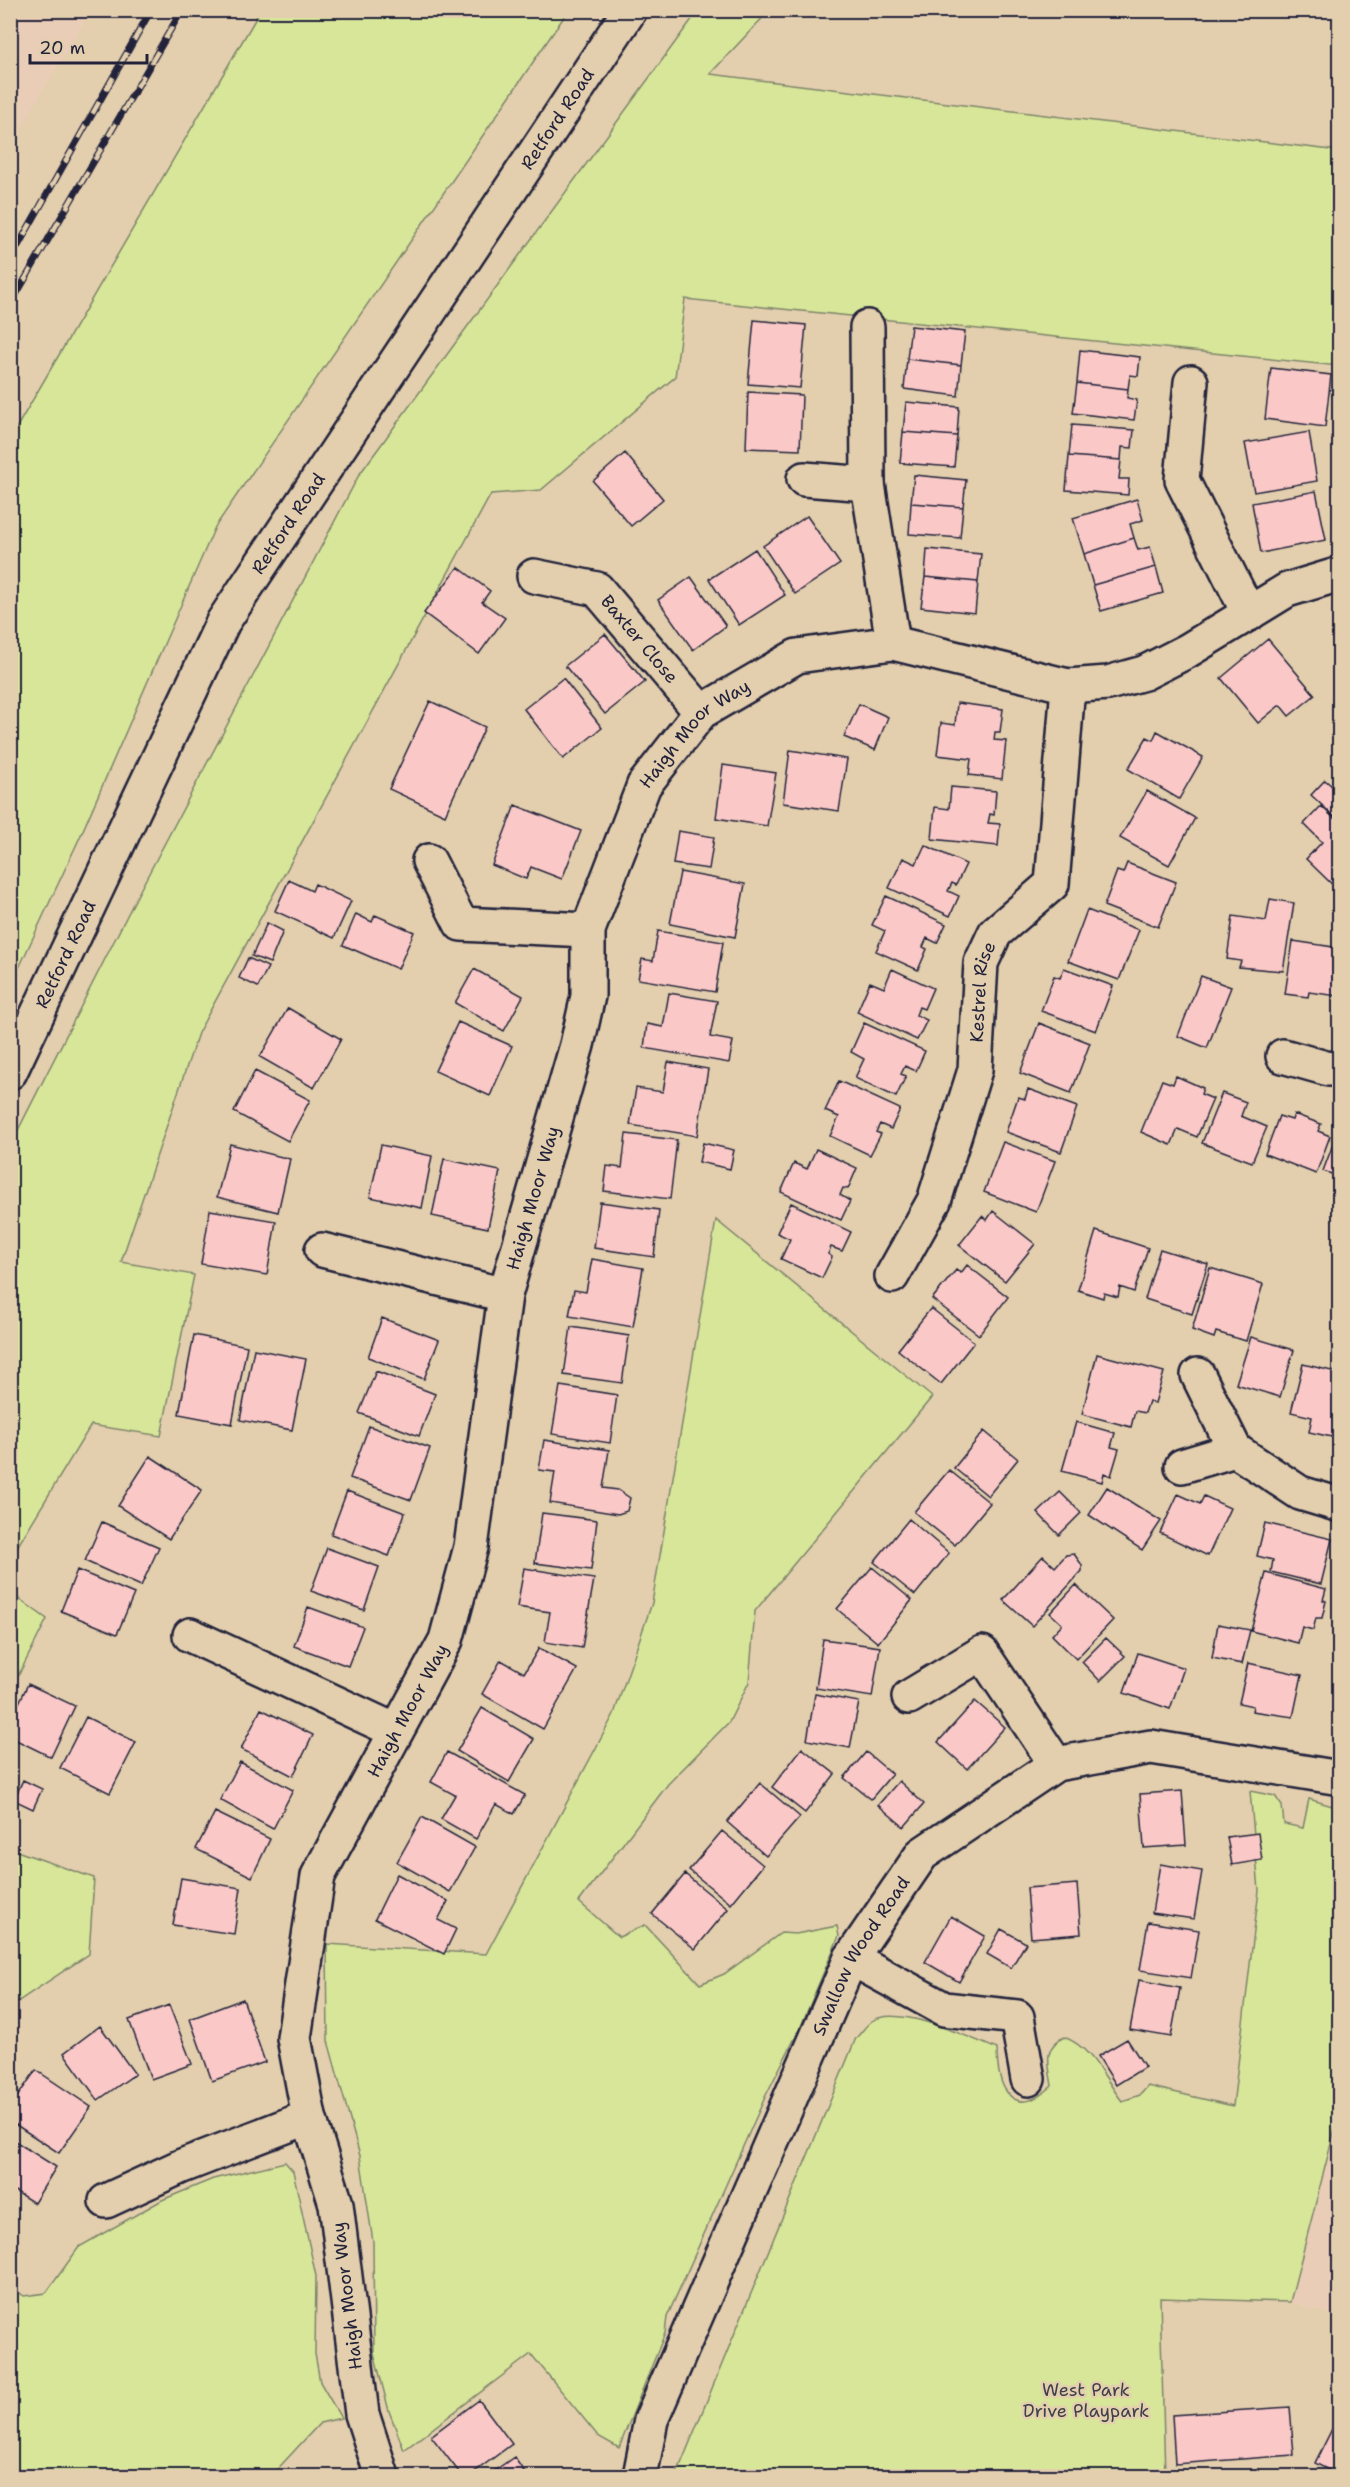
<svg xmlns="http://www.w3.org/2000/svg" width="1350" height="2487" viewBox="0 0 1350 2487" font-family="'Shantell Sans',sans-serif">
	<rect width="100%" height="100%" fill="#e3cfae"/>
	<filter id="ink" filterUnits="userSpaceOnUse"><feTurbulence type="fractalNoise" baseFrequency=".0167" numOctaves="2"/><feDisplacementMap in="SourceGraphic" scale="12" xChannelSelector="R" yChannelSelector="G"/><feConvolveMatrix kernelMatrix="1 2 1 2 8 2 1 2 1" color-interpolation-filters="sRGB"/></filter>
	<g filter="url(#ink)">
		<path fill="#eacdb6" d="M 11,10 L 91,11 L 11,144 L 10,11 Z
			M 1339,2113 L 1339,2317 L 1290,2302 Z"/>
		<path fill="#d8e699" stroke="#7d846a" stroke-width="1.5" d="M 260,11 L 568,11 L 215,527 L 80,837 L 11,985 L 11,437 Z
			M 698,11 L 769,11 L 710,74 L 1339,151 L 1339,366 L 685,299 L 675,377 L 541,490 L 491,494 L 198,1033 L 121,1262 L 194,1275 L 161,1436 L 91,1425 L 11,1557 L 11,1144 L 138,894 L 359,475 Z
			M 716,1220 L 932,1397 L 755,1611 L 749,1682 L 729,1722 L 668,1784 L 579,1902 L 619,1937 L 645,1925 L 700,1984 L 724,1974 L 781,1933 L 796,1934 L 837,1926 L 839,1936 L 801,2026 L 766,2095 L 667,2317 L 665,2333 L 619,2448 L 598,2436 L 531,2354 L 404,2450 L 389,2411 L 374,2353 L 373,2242 L 360,2156 L 328,2041 L 327,1944 L 486,1954 L 614,1714 L 652,1603 Z
			M 11,1593 L 47,1619 L 11,1690 Z
			M 1250,1791 L 1275,1796 L 1282,1806 L 1284,1824 L 1303,1828 L 1309,1799 L 1339,1808 L 1339,2113 L 1290,2302 L 1160,2298 L 1165,2476 L 676,2476 L 856,2038 C 861,2033 866,2025 872,2021 C 898,2004 971,2038 997,2049 C 997,2089 1013,2121 1052,2086 C 1049,2065 1042,2048 1064,2037 C 1093,2048 1103,2077 1122,2101 L 1140,2095 L 1148,2086 L 1233,2106 L 1259,1890 Z
			M 11,1849 L 94,1878 L 89,1954 L 11,2006 Z
			M 285,2162 L 293,2171 L 316,2276 L 315,2354 L 320,2382 L 341,2418 L 320,2423 L 271,2476 L 11,2476 L 11,2287 L 24,2296 L 46,2293 L 79,2247 L 162,2200 L 213,2179 Z"/>
		<path fill="#fac9c7" stroke="#22223b" stroke-width="1.5" d="M 754,320 L 806,325 L 800,388 L 748,384 Z
			M 911,326 L 965,332 L 961,365 L 907,359 Z
			M 1080,350 L 1140,357 L 1138,376 L 1130,375 L 1128,389 L 1077,383 Z
			M 907,359 L 961,365 L 958,396 L 904,389 Z
			M 1271,368 L 1331,375 L 1325,427 L 1265,419 Z
			M 1077,383 L 1128,389 L 1127,398 L 1137,400 L 1134,420 L 1073,413 Z
			M 748,392 L 802,395 L 800,450 L 746,448 Z
			M 906,402 L 959,407 L 957,436 L 903,432 Z
			M 1072,425 L 1134,430 L 1132,448 L 1122,447 L 1121,460 L 1069,456 Z
			M 903,432 L 957,436 L 954,467 L 900,463 Z
			M 1309,432 L 1317,481 L 1254,492 L 1245,443 Z
			M 625,453 L 663,499 L 631,526 L 593,481 Z
			M 1069,456 L 1121,460 L 1119,479 L 1129,479 L 1128,495 L 1066,490 Z
			M 914,475 L 966,480 L 963,507 L 911,503 Z
			M 1316,491 L 1326,540 L 1261,553 L 1252,503 Z
			M 1137,499 L 1143,520 L 1130,524 L 1134,538 L 1084,554 L 1073,518 Z
			M 911,503 L 963,507 L 960,538 L 909,534 Z
			M 807,516 L 840,564 L 795,594 L 763,546 Z
			M 1134,538 L 1138,550 L 1150,547 L 1156,567 L 1093,585 L 1084,554 Z
			M 755,549 L 785,595 L 739,625 L 709,579 Z
			M 927,549 L 981,554 L 978,582 L 925,577 Z
			M 458,567 L 490,591 L 482,602 L 505,618 L 479,654 L 424,613 Z
			M 1156,567 L 1163,593 L 1101,611 L 1093,585 Z
			M 691,577 L 726,626 L 693,650 L 658,600 Z
			M 925,577 L 978,582 L 975,613 L 921,607 Z
			M 605,634 L 645,682 L 605,714 L 565,666 Z
			M 1268,639 L 1315,695 L 1289,716 L 1280,705 L 1258,723 L 1221,678 Z
			M 563,678 L 602,728 L 563,759 L 524,709 Z
			M 430,701 L 485,727 L 445,815 L 389,789 Z
			M 957,703 L 1003,709 L 1000,732 L 995,732 L 994,740 L 1006,741 L 1002,779 L 969,775 L 971,759 L 937,755 L 941,723 L 955,725 Z
			M 859,704 L 888,717 L 875,750 L 844,737 Z
			M 1157,731 L 1203,757 L 1179,799 L 1128,769 L 1147,737 L 1153,740 Z
			M 790,750 L 847,759 L 839,811 L 783,803 Z
			M 723,765 L 776,773 L 767,826 L 716,818 Z
			M 1325,780 L 1340,793 L 1340,822 L 1311,795 Z
			M 951,787 L 996,791 L 994,815 L 990,814 L 988,823 L 1000,824 L 998,846 L 932,839 L 935,807 L 949,809 Z
			M 1147,791 L 1195,818 L 1169,865 L 1120,838 Z
			M 515,805 L 581,831 L 562,879 L 531,867 L 526,879 L 492,865 Z
			M 1321,806 L 1340,824 L 1340,892 L 1306,859 L 1322,842 L 1304,824 Z
			M 678,831 L 714,837 L 709,869 L 673,864 Z
			M 925,845 L 966,864 L 956,885 L 952,883 L 948,891 L 959,896 L 950,916 L 889,888 L 903,858 L 916,864 Z
			M 1127,863 L 1176,882 L 1158,927 L 1104,906 L 1117,871 L 1123,873 Z
			M 680,872 L 745,884 L 735,937 L 670,924 Z
			M 289,880 L 312,891 L 315,884 L 351,901 L 334,938 L 275,911 Z
			M 886,896 L 946,924 L 937,943 L 927,938 L 923,947 L 927,949 L 918,970 L 876,951 L 885,931 L 872,925 Z
			M 1270,899 L 1294,903 L 1283,971 L 1239,967 L 1241,961 L 1227,959 L 1233,916 L 1266,921 Z
			M 1087,910 L 1139,930 L 1119,980 L 1068,961 Z
			M 356,914 L 372,922 L 375,915 L 414,932 L 398,969 L 343,945 Z
			M 267,923 L 283,931 L 270,963 L 252,956 Z
			M 658,931 L 723,942 L 715,992 L 638,979 L 642,959 L 653,961 Z
			M 1293,941 L 1340,948 L 1338,996 L 1309,992 L 1308,997 L 1285,994 Z
			M 248,958 L 268,967 L 258,987 L 239,978 Z
			M 1064,968 L 1113,986 L 1096,1031 L 1041,1011 L 1054,976 L 1060,978 Z
			M 474,969 L 523,996 L 504,1031 L 455,1003 Z
			M 892,969 L 933,988 L 924,1009 L 919,1007 L 916,1015 L 927,1020 L 917,1040 L 857,1012 L 870,982 L 884,988 Z
			M 1201,976 L 1231,987 L 1207,1048 L 1178,1036 Z
			M 669,993 L 717,1001 L 710,1037 L 733,1041 L 729,1063 L 644,1048 L 647,1024 L 663,1027 Z
			M 288,1008 L 341,1039 L 314,1088 L 260,1057 Z
			M 458,1022 L 512,1046 L 490,1096 L 435,1071 Z
			M 864,1023 L 925,1051 L 916,1071 L 905,1066 L 901,1074 L 906,1076 L 896,1097 L 855,1078 L 864,1059 L 851,1052 Z
			M 1039,1023 L 1090,1043 L 1071,1093 L 1020,1073 Z
			M 668,1062 L 708,1069 L 697,1136 L 630,1125 L 636,1088 L 663,1092 Z
			M 255,1071 L 310,1100 L 288,1141 L 234,1112 Z
			M 1176,1076 L 1203,1088 L 1201,1094 L 1213,1099 L 1197,1137 L 1178,1129 L 1171,1145 L 1141,1132 L 1162,1080 L 1173,1084 Z
			M 839,1081 L 900,1109 L 891,1129 L 880,1124 L 876,1132 L 881,1134 L 870,1155 L 830,1136 L 839,1117 L 825,1111 Z
			M 1028,1089 L 1077,1107 L 1061,1152 L 1006,1132 L 1018,1097 L 1025,1099 Z
			M 1222,1093 L 1246,1102 L 1241,1116 L 1267,1127 L 1252,1162 L 1202,1143 Z
			M 1294,1114 L 1321,1124 L 1318,1131 L 1330,1136 L 1316,1174 L 1265,1154 L 1279,1116 L 1292,1120 Z
			M 626,1134 L 677,1140 L 670,1199 L 604,1191 L 607,1166 L 622,1168 Z
			M 1335,1139 L 1340,1141 L 1340,1177 L 1323,1171 Z
			M 1003,1142 L 1055,1161 L 1036,1212 L 984,1192 Z
			M 703,1143 L 734,1150 L 730,1169 L 699,1162 Z
			M 230,1144 L 290,1159 L 278,1212 L 217,1197 Z
			M 381,1145 L 432,1156 L 422,1208 L 370,1197 Z
			M 816,1149 L 857,1168 L 848,1189 L 843,1188 L 840,1195 L 850,1201 L 841,1220 L 781,1192 L 794,1163 L 807,1169 Z
			M 444,1159 L 500,1171 L 488,1228 L 432,1216 Z
			M 600,1202 L 659,1210 L 654,1257 L 594,1248 Z
			M 791,1203 L 851,1232 L 842,1251 L 831,1247 L 828,1254 L 832,1257 L 822,1278 L 781,1259 L 790,1239 L 777,1233 Z
			M 210,1210 L 276,1221 L 267,1275 L 201,1264 Z
			M 993,1211 L 1035,1244 L 1005,1281 L 959,1245 L 982,1216 L 987,1220 Z
			M 1096,1231 L 1148,1248 L 1134,1292 L 1120,1287 L 1118,1297 L 1104,1293 L 1103,1298 L 1078,1290 Z
			M 1160,1249 L 1208,1264 L 1192,1314 L 1145,1299 Z
			M 592,1259 L 643,1268 L 633,1327 L 569,1316 L 574,1290 L 586,1292 Z
			M 967,1265 L 1008,1297 L 979,1335 L 932,1299 L 956,1270 L 961,1273 Z
			M 1210,1268 L 1263,1284 L 1246,1341 L 1216,1332 L 1214,1338 L 1192,1330 Z
			M 931,1308 L 974,1342 L 941,1384 L 898,1350 Z
			M 382,1318 L 439,1340 L 424,1379 L 368,1357 Z
			M 571,1327 L 629,1336 L 622,1383 L 564,1375 Z
			M 194,1335 L 247,1346 L 232,1424 L 179,1414 Z
			M 1251,1337 L 1294,1350 L 1280,1397 L 1236,1384 Z
			M 254,1349 L 306,1359 L 292,1430 L 240,1420 Z
			M 1097,1354 L 1164,1372 L 1155,1403 L 1149,1401 L 1145,1413 L 1135,1411 L 1131,1427 L 1082,1414 Z
			M 1303,1364 L 1340,1373 L 1340,1404 L 1332,1437 L 1309,1432 L 1312,1417 L 1291,1412 Z
			M 376,1371 L 435,1394 L 419,1436 L 359,1413 Z
			M 560,1386 L 617,1395 L 610,1443 L 552,1434 Z
			M 1076,1422 L 1115,1433 L 1111,1447 L 1119,1449 L 1111,1476 L 1104,1473 L 1102,1482 L 1062,1471 Z
			M 369,1426 L 430,1448 L 411,1500 L 350,1478 Z
			M 984,1431 L 1018,1459 L 988,1496 L 954,1468 Z
			M 544,1440 L 609,1450 L 603,1488 L 618,1490 L 630,1498 L 627,1511 L 618,1514 L 550,1503 L 555,1472 L 539,1470 Z
			M 150,1456 L 202,1490 L 169,1539 L 118,1506 Z
			M 949,1470 L 990,1503 L 955,1545 L 914,1512 Z
			M 1107,1487 L 1161,1521 L 1142,1550 L 1089,1515 Z
			M 347,1491 L 405,1513 L 389,1556 L 331,1534 Z
			M 1060,1492 L 1081,1513 L 1059,1535 L 1038,1513 Z
			M 1178,1494 L 1200,1504 L 1204,1496 L 1230,1508 L 1208,1556 L 1160,1533 Z
			M 542,1513 L 597,1520 L 591,1570 L 535,1563 Z
			M 909,1519 L 949,1553 L 915,1595 L 874,1562 Z
			M 102,1522 L 159,1547 L 141,1586 L 85,1561 Z
			M 1265,1523 L 1332,1539 L 1321,1584 L 1271,1572 L 1273,1560 L 1257,1556 Z
			M 327,1548 L 379,1567 L 364,1610 L 311,1591 Z
			M 1074,1554 L 1082,1565 L 1082,1571 L 1032,1626 L 1003,1600 L 1043,1556 L 1055,1567 L 1066,1555 Z
			M 872,1567 L 912,1600 L 878,1643 L 837,1609 Z
			M 524,1568 L 594,1579 L 582,1648 L 545,1642 L 550,1612 L 517,1607 Z
			M 77,1570 L 134,1594 L 117,1634 L 61,1611 Z
			M 1266,1573 L 1326,1589 L 1323,1600 L 1326,1601 L 1322,1618 L 1316,1618 L 1313,1630 L 1302,1627 L 1298,1643 L 1251,1631 Z
			M 1076,1585 L 1113,1620 L 1076,1659 L 1052,1635 L 1062,1624 L 1050,1613 Z
			M 308,1607 L 363,1627 L 348,1666 L 294,1646 Z
			M 1218,1624 L 1250,1630 L 1242,1664 L 1212,1658 Z
			M 1106,1638 L 1125,1656 L 1100,1681 L 1082,1662 Z
			M 823,1639 L 880,1647 L 872,1697 L 816,1688 Z
			M 539,1648 L 577,1669 L 543,1729 L 482,1694 L 501,1660 L 524,1673 Z
			M 1138,1653 L 1184,1668 L 1170,1709 L 1124,1693 Z
			M 1248,1663 L 1302,1675 L 1293,1717 L 1252,1711 L 1253,1706 L 1239,1703 Z
			M 28,1684 L 75,1706 L 51,1757 L 10,1737 L 10,1722 Z
			M 815,1694 L 859,1702 L 850,1748 L 807,1740 Z
			M 975,1701 L 1005,1727 L 967,1769 L 938,1742 Z
			M 482,1708 L 534,1739 L 509,1782 L 457,1751 Z
			M 261,1709 L 313,1735 L 293,1776 L 241,1749 Z
			M 86,1717 L 136,1742 L 110,1793 L 60,1768 Z
			M 802,1748 L 835,1774 L 805,1813 L 772,1787 Z
			M 447,1752 L 525,1795 L 514,1814 L 496,1804 L 476,1839 L 441,1819 L 455,1795 L 431,1782 Z
			M 866,1752 L 892,1774 L 871,1799 L 844,1778 Z
			M 240,1762 L 293,1790 L 273,1829 L 220,1800 Z
			M 23,1780 L 42,1789 L 33,1809 L 14,1800 Z
			M 899,1781 L 924,1804 L 904,1827 L 878,1805 Z
			M 760,1783 L 800,1817 L 766,1856 L 727,1822 Z
			M 1182,1791 L 1186,1845 L 1144,1848 L 1140,1794 Z
			M 215,1812 L 270,1839 L 252,1877 L 196,1849 Z
			M 422,1817 L 475,1847 L 450,1892 L 397,1862 Z
			M 722,1831 L 763,1865 L 731,1904 L 689,1870 Z
			M 1258,1833 L 1262,1860 L 1232,1865 L 1227,1837 Z
			M 1160,1864 L 1202,1871 L 1194,1919 L 1152,1913 Z
			M 397,1874 L 448,1901 L 438,1920 L 456,1929 L 444,1954 L 375,1919 Z
			M 685,1874 L 728,1909 L 695,1949 L 652,1914 Z
			M 181,1878 L 241,1888 L 234,1934 L 173,1925 Z
			M 1077,1884 L 1081,1934 L 1031,1938 L 1027,1888 Z
			M 951,1916 L 985,1936 L 959,1982 L 925,1962 Z
			M 1148,1922 L 1199,1930 L 1191,1978 L 1140,1970 Z
			M 1001,1929 L 1026,1943 L 1011,1968 L 987,1954 Z
			M 1139,1980 L 1180,1988 L 1171,2037 L 1130,2030 Z
			M 243,1999 L 265,2062 L 212,2081 L 190,2019 Z
			M 169,2005 L 192,2064 L 151,2079 L 129,2020 Z
			M 100,2026 L 135,2074 L 98,2100 L 64,2053 Z
			M 1127,2039 L 1145,2067 L 1116,2085 L 1098,2056 Z
			M 36,2070 L 91,2107 L 59,2153 L 10,2121 L 10,2107 Z
			M 10,2138 L 56,2167 L 34,2203 L 10,2188 Z
			M 479,2400 L 512,2444 L 469,2476 L 462,2476 L 431,2436 Z
			M 1290,2407 L 1294,2455 L 1175,2464 L 1172,2415 Z
			M 1338,2417 L 1340,2418 L 1340,2476 L 1315,2463 Z
			M 514,2457 L 527,2476 L 487,2476 Z"/>
		<g fill="none" stroke-linecap="round" stroke-linejoin="round">
			<defs>
				<g id="minor">
					<path d="M 867,327 L 868,484 L 893,643"/>
					<path d="M 1191,382 L 1182,480 L 1249,614"/>
					<path d="M 804,479 L 868,484"/>
					<path id="s1" d="M 534,576 L 597,589 L 701,712"/>
					<path d="M 429,861 L 461,924 L 588,930"/>
					<path d="M 1283,1056 L 1329,1069 L 1340,1067"/>
					<path d="M 322,1250 L 505,1295"/>
					<path id="s2" d="M 892,1276 L 934,1201 L 975,1070 L 981,963 L 995,933 L 1052,884 L 1068,686"/>
					<path d="M 1198,1375 L 1235,1450 L 1300,1493 L 1340,1505"/>
					<path d="M 1182,1466 L 1235,1450"/>
					<path d="M 190,1635 L 396,1731"/>
					<path d="M 909,1697 L 982,1653 L 1056,1764"/>
					<path d="M 851,1958 L 944,2009 L 1017,2017 L 1028,2079"/>
					<path d="M 106,2201 L 182,2166 L 309,2117"/>
					<path id="s3" d="M 382,2476 L 362,2414 L 336,2204 L 309,2117 L 294,2038 L 318,1876 L 446,1640 L 471,1547 L 505,1295 L 577,1045 L 588,996 L 588,930 L 644,785 L 701,712 L 797,656 L 893,643 L 1068,686 L 1108,683 L 1144,673 L 1187,651 L 1287,590 L 1340,574"/>
					<path id="s4" d="M 640,2476 L 651,2420 L 851,1958 L 922,1854 L 1056,1764 L 1151,1747 L 1340,1778"/>
				</g>
				<g id="secondary">
					<path id="s5" d="M 10,1072 L 223,622 L 630,10"/>
				</g>
			</defs>
			<use href="#minor" stroke="#22223b" stroke-width="38"/>
			<use href="#secondary" stroke="#22223b" stroke-width="38"/>
			<use href="#minor" stroke="#e3cfae" stroke-width="33"/>
			<use href="#secondary" stroke="#e3cfae" stroke-width="33"/>
			<defs>
				<path id="rail" d="M 10,260 L 151,10
					M 10,305 L 182,10"/>
			</defs>
			<use href="#rail" stroke="#22223b" stroke-width="7"/>
			<use href="#rail" stroke="#e3cfae" stroke-width="4.5" stroke-dasharray="14" stroke-linecap="butt"/>
		</g>
	</g>
	<g text-anchor="middle" stroke-width="5" stroke-linejoin="round" paint-order="stroke">
		<g font-size="18" fill="#22223b" stroke="#e3cfae">
			<text dy="6" stroke="none"><textPath href="#s5" startOffset="1102">Retford Road</textPath></text>
			<text dy="6" stroke="none"><textPath href="#s5" startOffset="616">Retford Road</textPath></text>
			<text dy="6" stroke="none"><textPath href="#s1" startOffset="130">Baxter Close</textPath></text>
			<text dy="6" stroke="none"><textPath href="#s3" startOffset="1836">Haigh Moor Way</textPath></text>
			<text dy="6" stroke="none"><textPath href="#s5" startOffset="130">Retford Road</textPath></text>
			<text dy="6" stroke="none"><textPath href="#s2" startOffset="302">Kestrel Rise</textPath></text>
			<text dy="6" stroke="none"><textPath href="#s3" startOffset="1332">Haigh Moor Way</textPath></text>
			<text dy="6" stroke="none"><textPath href="#s3" startOffset="800">Haigh Moor Way</textPath></text>
			<text dy="6" stroke="none"><textPath href="#s4" startOffset="567">Swallow Wood Road</textPath></text>
			<text transform="translate(347 2296) rotate(-97)" y="6">Haigh Moor Way</text>
		</g>
		<g font-size="18" fill="#3d3f49" stroke="#e3cfae">
			<text x="1086" y="2396">West Park<tspan x="1086" dy="21">Drive Playpark</tspan></text>
		</g>
	</g>
	<rect width="1350" height="2487" fill="none" stroke="#e3cfae" stroke-width="36"/>
	<rect x="18" y="18" width="1314" height="2451" fill="none" stroke="#22223b" stroke-width="2" filter="url(#ink)"/>
	<path d="M30 54v9h117v-9" fill="none" stroke="#22223b" stroke-width="3"/>
	<text x="39" y="54" font-size="18" fill="#22223b" stroke="#e3cfae" stroke-width="4.5" paint-order="stroke">20 m</text>
</svg>
